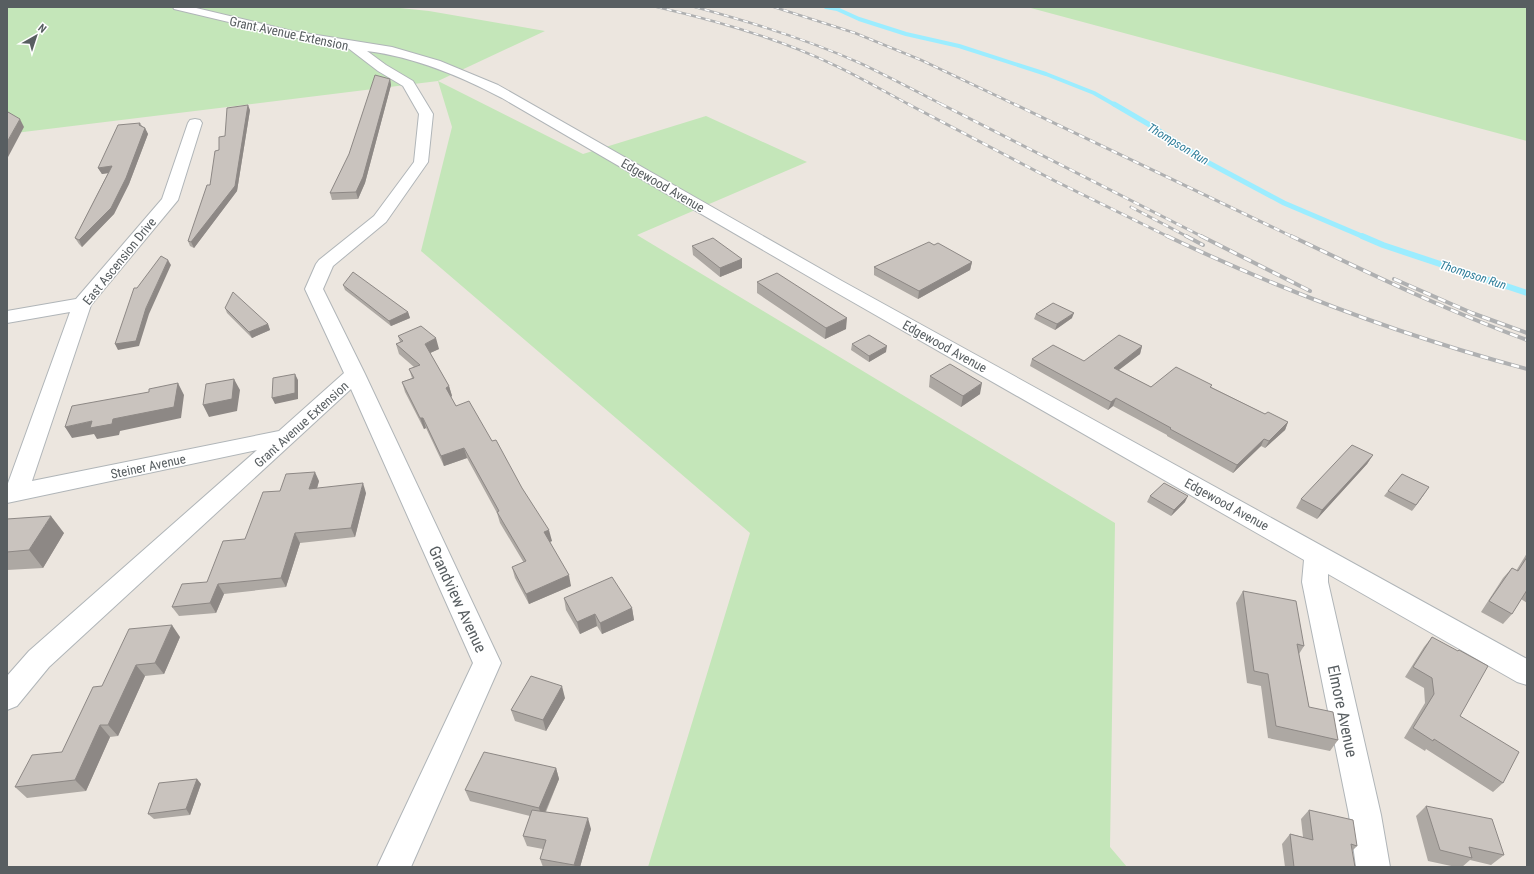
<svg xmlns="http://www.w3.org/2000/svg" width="1534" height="874" viewBox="0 0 1534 874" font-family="'Roboto Condensed',sans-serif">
	<rect width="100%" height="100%" fill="#ece6df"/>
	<path fill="#c4e6b9" d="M 7,7 L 390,7 L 429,11 L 545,31 L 438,81 L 583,154 L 706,116 L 807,162 L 637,235 L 1115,523 L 1110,847 L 1127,867 L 648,867 L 750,533 L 421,251 L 452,127 L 438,81 L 7,134 Z
		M 1027,7 L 1527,7 L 1527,141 Z"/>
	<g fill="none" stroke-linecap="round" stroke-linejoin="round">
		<path stroke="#9cedff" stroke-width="4" d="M 826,7 L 837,9 L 859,19 L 906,34 L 959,46 L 1046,74 L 1094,93 L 1115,105"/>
		<path stroke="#9cedff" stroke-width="5" d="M 1114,104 L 1155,128 L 1209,163 L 1284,203 L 1364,237"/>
		<path stroke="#9cedff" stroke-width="6" d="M 1362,236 L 1383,245 L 1527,293"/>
		<defs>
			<path id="minor" d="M 173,7 L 192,7 L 292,31 L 392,47 L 440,61 L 498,85 L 842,281 L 1527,659 L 1527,685 L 1517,682 L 1328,574 L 1328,582 L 1381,815 L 1390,867 L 1356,867 L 1349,815 L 1302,582 L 1304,560 L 830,289 L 502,98 C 460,76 415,57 367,51 L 386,65 L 413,81 L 433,114 L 428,162 L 386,222 L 333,266 L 323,289 L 365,374 L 501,663 L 411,867 L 377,867 L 473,663 L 351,389 L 49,667 L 17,706 L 7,710 L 7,676 L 29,651 L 257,450 L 7,503 L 7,486 L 70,312 L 7,323 L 7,311 L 76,299 L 162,199 L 188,123 L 190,120 L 195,119 L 200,120 L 202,123 L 178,200 L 91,305 L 32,481 L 279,431 L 344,373 L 305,289 L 316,264 L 319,260 L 374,216 L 414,162 L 419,114 L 403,86 L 378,71 L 348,48 L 292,37 L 174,9 Z"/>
		</defs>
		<use href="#minor" stroke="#b0b5b8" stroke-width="2"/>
		<use href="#minor" fill="#fff" fill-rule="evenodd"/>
		<defs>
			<path id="rail-far2" d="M 657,7 C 718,21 778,38 834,65 C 860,77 885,92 910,105
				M 695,7 C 751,22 809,40 862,64 C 889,77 916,91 943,105
				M 774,7 L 855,33 L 921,60 L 1016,105"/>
			<path id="rail-far1" d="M 908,104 L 1055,181 L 1169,237
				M 941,104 L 1203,237
				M 1014,104 L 1293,237
				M 1131,207 L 1188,237"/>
			<path id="rail" d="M 1167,236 C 1283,291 1403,336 1527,369
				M 1186,236 L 1203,245
				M 1201,236 L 1310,291
				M 1291,236 C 1369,273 1445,310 1527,340
				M 1394,279 L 1472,313 L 1527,333"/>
		</defs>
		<use href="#rail-far2" stroke="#afb0b1" stroke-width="2.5"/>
		<use href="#rail-far1" stroke="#afb0b1" stroke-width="3"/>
		<use href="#rail" stroke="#afb0b1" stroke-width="4"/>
		<use href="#rail-far2" stroke="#fff" stroke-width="1.5" stroke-dasharray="5" stroke-linecap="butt"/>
		<use href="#rail-far1" stroke="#fff" stroke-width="2" stroke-dasharray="6" stroke-linecap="butt"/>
		<use href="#rail" stroke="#fff" stroke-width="2.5" stroke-dasharray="8" stroke-linecap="butt"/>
	</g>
	<path fill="#ada8a3" d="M 390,79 L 391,85 L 365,183 L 358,199 L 332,200 L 330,193 Z
		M 250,110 L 237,191 L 194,248 L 190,246 L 188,241 L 210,185 L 219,150 L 225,136 Z
		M 140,123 L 142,126 L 145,128 L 148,134 L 129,184 L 114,214 L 82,247 L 79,244 L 75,238 L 108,173 L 102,174 L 98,168 Z
		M 934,245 L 972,262 L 970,270 L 918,299 L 874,275 L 874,267 Z
		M 692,246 L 742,259 L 742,268 L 720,277 L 693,255 Z
		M 757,282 L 846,329 L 825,339 L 757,293 Z
		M 343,285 L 408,312 L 410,318 L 391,326 L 345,290 Z
		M 225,308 L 268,324 L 270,330 L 252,338 L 227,313 Z
		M 1036,314 L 1072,318 L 1055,330 L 1034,319 Z
		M 398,336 L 439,349 L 430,353 L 449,386 L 452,396 L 451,397 L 456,406 L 492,441 L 552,541 L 550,542 L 571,586 L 529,604 L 515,578 L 512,567 L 524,563 L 500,523 L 497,513 L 467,458 L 444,466 L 426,428 L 424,429 L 405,392 L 402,382 L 412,378 L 409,369 L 414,367 L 399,354 L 396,344 L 400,342 Z
		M 852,344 L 886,352 L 869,362 L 851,350 Z
		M 1142,346 L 1140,354 L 1119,370 L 1151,387 L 1212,385 L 1211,387 L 1265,414 L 1288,422 L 1285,430 L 1265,448 L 1261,446 L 1233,473 L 1167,436 L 1167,435 L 1113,406 L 1108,410 L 1030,366 L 1032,359 L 1084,361 Z
		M 930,376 L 980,394 L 961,407 L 929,387 Z
		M 1373,455 L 1367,464 L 1317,519 L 1296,508 L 1301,499 Z
		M 319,481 L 317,488 L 366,493 L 355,537 L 300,543 L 286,587 L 224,594 L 216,613 L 179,616 L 172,607 L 207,582 L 245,539 L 280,491 Z
		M 1388,491 L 1425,493 L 1412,511 L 1384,496 Z
		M 1150,496 L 1185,502 L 1171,516 L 1147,502 Z
		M 7,519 L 64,533 L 43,568 L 7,570 Z
		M 1527,553 L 1527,603 L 1521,599 L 1512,614 L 1503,624 L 1481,612 L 1503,578 L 1512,568 L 1516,571 Z
		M 1243,591 L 1304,646 L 1299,654 L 1309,707 L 1338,740 L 1330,751 L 1268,738 L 1261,686 L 1247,683 L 1236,603 Z
		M 564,598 L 632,608 L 634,620 L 602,634 L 597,626 L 580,634 L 566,610 Z
		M 180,637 L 164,674 L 145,676 L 118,736 L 110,737 L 86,791 L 27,798 L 15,787 L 62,752 L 102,686 Z
		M 1432,637 L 1460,716 L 1503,783 L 1493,792 L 1426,749 L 1425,751 L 1404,738 L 1425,703 L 1424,688 L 1405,677 L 1424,647 Z
		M 565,698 L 546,731 L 515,721 L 511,710 Z
		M 556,768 L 559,779 L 546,812 L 591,829 L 580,867 L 543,867 L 540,859 L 543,849 L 527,846 L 523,836 L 530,816 L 470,801 L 465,790 Z
		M 197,779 L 201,784 L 190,815 L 154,819 L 148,814 Z
		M 1426,806 L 1504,855 L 1491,865 L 1470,860 L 1462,867 L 1456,867 L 1428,861 L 1416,816 Z
		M 1309,810 L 1357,846 L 1352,851 L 1355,867 L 1285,867 L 1282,844 L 1290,834 L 1303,837 L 1301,819 Z"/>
	<path fill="#8d8885" d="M 390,79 L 391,85 L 365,183 L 358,199 L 356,192 Z
		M 248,105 L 250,110 L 237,191 L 194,248 L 191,242 Z
		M 20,119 L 24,127 L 7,159 L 7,142 Z
		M 145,128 L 148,134 L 129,184 L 114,214 L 82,247 L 79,240 Z
		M 112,166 L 115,172 L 102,174 L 98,168 Z
		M 742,259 L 742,268 L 720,277 L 720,268 Z
		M 168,260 L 171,265 L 149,314 L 139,346 L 118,350 L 115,344 L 146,308 Z
		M 972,262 L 970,270 L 918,299 L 919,291 Z
		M 408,312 L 410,318 L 391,326 L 389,321 Z
		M 1074,313 L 1072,318 L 1055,330 L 1057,324 Z
		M 847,318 L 846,329 L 825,339 L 826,328 Z
		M 268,324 L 270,330 L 252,338 L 249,332 Z
		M 436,338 L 439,349 L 428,354 L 425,344 Z
		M 887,346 L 886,352 L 869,362 L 869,356 Z
		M 1142,346 L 1140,354 L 1112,375 L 1114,368 Z
		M 295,374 L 298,380 L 298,399 L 275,404 L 272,398 Z
		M 234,379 L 240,390 L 237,411 L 209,417 L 203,405 Z
		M 178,383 L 184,395 L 181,418 L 120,431 L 119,435 L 97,439 L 94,434 L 72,438 L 65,427 L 92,421 L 113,419 Z
		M 982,383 L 980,394 L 961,407 L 963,396 Z
		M 449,386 L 452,396 L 449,398 L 446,388 Z
		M 1116,398 L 1113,406 L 1108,410 L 1111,402 Z
		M 420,418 L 423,418 L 426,428 L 424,429 Z
		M 1288,422 L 1285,430 L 1265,448 L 1269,441 Z
		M 1264,439 L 1261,446 L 1233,473 L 1237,465 Z
		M 464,448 L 467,458 L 444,466 L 441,456 Z
		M 1373,455 L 1367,464 L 1317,519 L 1322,510 Z
		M 315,472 L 319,481 L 314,499 L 309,489 Z
		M 363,483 L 366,493 L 355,537 L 351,528 Z
		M 1429,487 L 1425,493 L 1412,511 L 1416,505 Z
		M 1188,496 L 1185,502 L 1171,516 L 1174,510 Z
		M 51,516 L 64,533 L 43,568 L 29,550 Z
		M 549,530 L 552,541 L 547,543 L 544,532 Z
		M 295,533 L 300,543 L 286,587 L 281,578 Z
		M 569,575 L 571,586 L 529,604 L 526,594 Z
		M 218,584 L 224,594 L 216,613 L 210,603 Z
		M 632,608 L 634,620 L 602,634 L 600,623 Z
		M 595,614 L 597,626 L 580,634 L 577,622 Z
		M 172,625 L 180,637 L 164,674 L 155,663 Z
		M 136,665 L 145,676 L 118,736 L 108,725 Z
		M 562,686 L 565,698 L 546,731 L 543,720 Z
		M 100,725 L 110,737 L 86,791 L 75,780 Z
		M 556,768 L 559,779 L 542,819 L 539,808 Z
		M 197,779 L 201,784 L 190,815 L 186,809 Z
		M 588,818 L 591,829 L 580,867 L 575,867 L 574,865 Z"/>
	<path fill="#c9c3be" stroke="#8d8885" d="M 375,75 L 390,79 L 363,177 L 356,192 L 330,193 L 349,154 Z
		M 248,105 L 235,186 L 191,242 L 188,241 L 207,185 L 210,185 L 215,151 L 219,150 L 219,137 L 225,136 L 227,108 Z
		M 8,112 L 20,119 L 7,142 L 7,114 Z
		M 140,123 L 139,125 L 145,128 L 126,178 L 111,208 L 79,240 L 75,238 L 112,166 L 98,168 L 118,125 Z
		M 713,238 L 742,259 L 720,268 L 692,246 Z
		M 929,242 L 934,245 L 938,243 L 972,262 L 919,291 L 874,267 Z
		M 161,256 L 168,260 L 146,308 L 136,341 L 115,344 L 134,288 L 137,288 Z
		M 353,272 L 408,312 L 389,321 L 343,285 Z
		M 777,273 L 847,318 L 826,328 L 757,282 Z
		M 233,292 L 268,324 L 249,332 L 225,308 Z
		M 1053,303 L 1074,313 L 1057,324 L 1036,314 Z
		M 421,326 L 436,338 L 425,344 L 449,386 L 446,388 L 456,406 L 469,401 L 492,441 L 496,440 L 522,488 L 549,530 L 544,532 L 569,575 L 526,594 L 512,567 L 526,561 L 497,512 L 499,511 L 464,448 L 441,456 L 423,418 L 420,418 L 402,382 L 414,378 L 409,369 L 420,365 L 396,344 L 403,341 L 398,336 Z
		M 869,335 L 887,346 L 869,356 L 852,344 Z
		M 1119,335 L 1142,346 L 1114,368 L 1151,387 L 1176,367 L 1212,385 L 1210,387 L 1265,414 L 1268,412 L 1288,422 L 1269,441 L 1264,439 L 1237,465 L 1170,429 L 1171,428 L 1116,398 L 1111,402 L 1032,359 L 1053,345 L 1084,361 Z
		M 950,364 L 982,383 L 963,396 L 930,376 Z
		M 295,374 L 295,393 L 272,398 L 273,378 Z
		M 234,379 L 232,399 L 203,405 L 206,384 Z
		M 178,383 L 174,407 L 113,419 L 112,424 L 90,428 L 92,421 L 65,427 L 72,406 L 149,392 L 149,389 Z
		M 1352,445 L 1373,455 L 1322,510 L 1301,499 Z
		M 315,472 L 309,489 L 363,483 L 351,528 L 295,533 L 281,578 L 218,584 L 210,603 L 172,607 L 182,584 L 207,582 L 223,541 L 245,539 L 263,492 L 280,491 L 286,474 Z
		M 1402,474 L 1429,487 L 1416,505 L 1388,491 Z
		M 1164,483 L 1188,496 L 1174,510 L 1150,496 Z
		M 51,516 L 29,550 L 7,552 L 7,519 Z
		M 1527,557 L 1527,590 L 1512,614 L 1489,601 L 1512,568 L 1518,571 Z
		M 612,577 L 632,608 L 600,623 L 595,614 L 577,622 L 564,598 Z
		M 1243,591 L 1296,601 L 1304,646 L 1297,644 L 1309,707 L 1333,712 L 1338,740 L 1276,726 L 1268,674 L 1254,671 Z
		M 172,625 L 155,663 L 136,665 L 108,725 L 100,725 L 75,780 L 15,787 L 32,755 L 62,752 L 93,687 L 102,686 L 129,629 Z
		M 1432,637 L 1458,651 L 1459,650 L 1488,666 L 1460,716 L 1519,752 L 1503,783 L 1434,739 L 1433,741 L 1413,728 L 1434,694 L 1432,678 L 1413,667 Z
		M 531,676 L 562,686 L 543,720 L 511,710 Z
		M 484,752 L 556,768 L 539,808 L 465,790 Z
		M 197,779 L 186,809 L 148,814 L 159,783 Z
		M 1426,806 L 1492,819 L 1504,855 L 1469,847 L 1472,858 L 1440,850 Z
		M 532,810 L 588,818 L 574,865 L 540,859 L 546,840 L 523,836 Z
		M 1309,810 L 1353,820 L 1357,846 L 1351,844 L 1355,867 L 1294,867 L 1290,834 L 1313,840 Z"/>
	<g text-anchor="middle" stroke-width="3" stroke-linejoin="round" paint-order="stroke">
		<g font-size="12" font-style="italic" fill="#2f7e9a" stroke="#fff">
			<text transform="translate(1178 144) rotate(31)" y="4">Thompson Run</text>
			<text transform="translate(1473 275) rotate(18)" y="4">Thompson Run</text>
		</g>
		<g font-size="13" fill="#585e61" stroke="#fff">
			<text transform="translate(289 33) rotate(12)" y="5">Grant Avenue Extension</text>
			<text transform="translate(663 185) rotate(30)" y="5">Edgewood Avenue</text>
			<text transform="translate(119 261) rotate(-51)" y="5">East Ascension Drive</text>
			<text transform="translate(945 346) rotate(29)" y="5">Edgewood Avenue</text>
			<text transform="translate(301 424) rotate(-42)" y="5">Grant Avenue Extension</text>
			<text transform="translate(148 466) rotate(-12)" y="5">Steiner Avenue</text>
			<text transform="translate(1227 504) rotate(29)" y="5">Edgewood Avenue</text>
		</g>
		<g font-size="16" fill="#585e61" stroke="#fff">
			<text transform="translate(458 599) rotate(65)" y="6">Grandview Avenue</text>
			<text transform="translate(1343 711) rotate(78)" y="6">Elmore Avenue</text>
		</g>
	</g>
	<rect width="1534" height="874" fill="none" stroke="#585e61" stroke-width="16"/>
	<g transform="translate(36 36) rotate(39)" stroke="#ffffff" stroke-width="3" paint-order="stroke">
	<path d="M0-3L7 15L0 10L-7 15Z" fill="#585e61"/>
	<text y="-6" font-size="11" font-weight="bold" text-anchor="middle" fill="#585e61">N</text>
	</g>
</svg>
